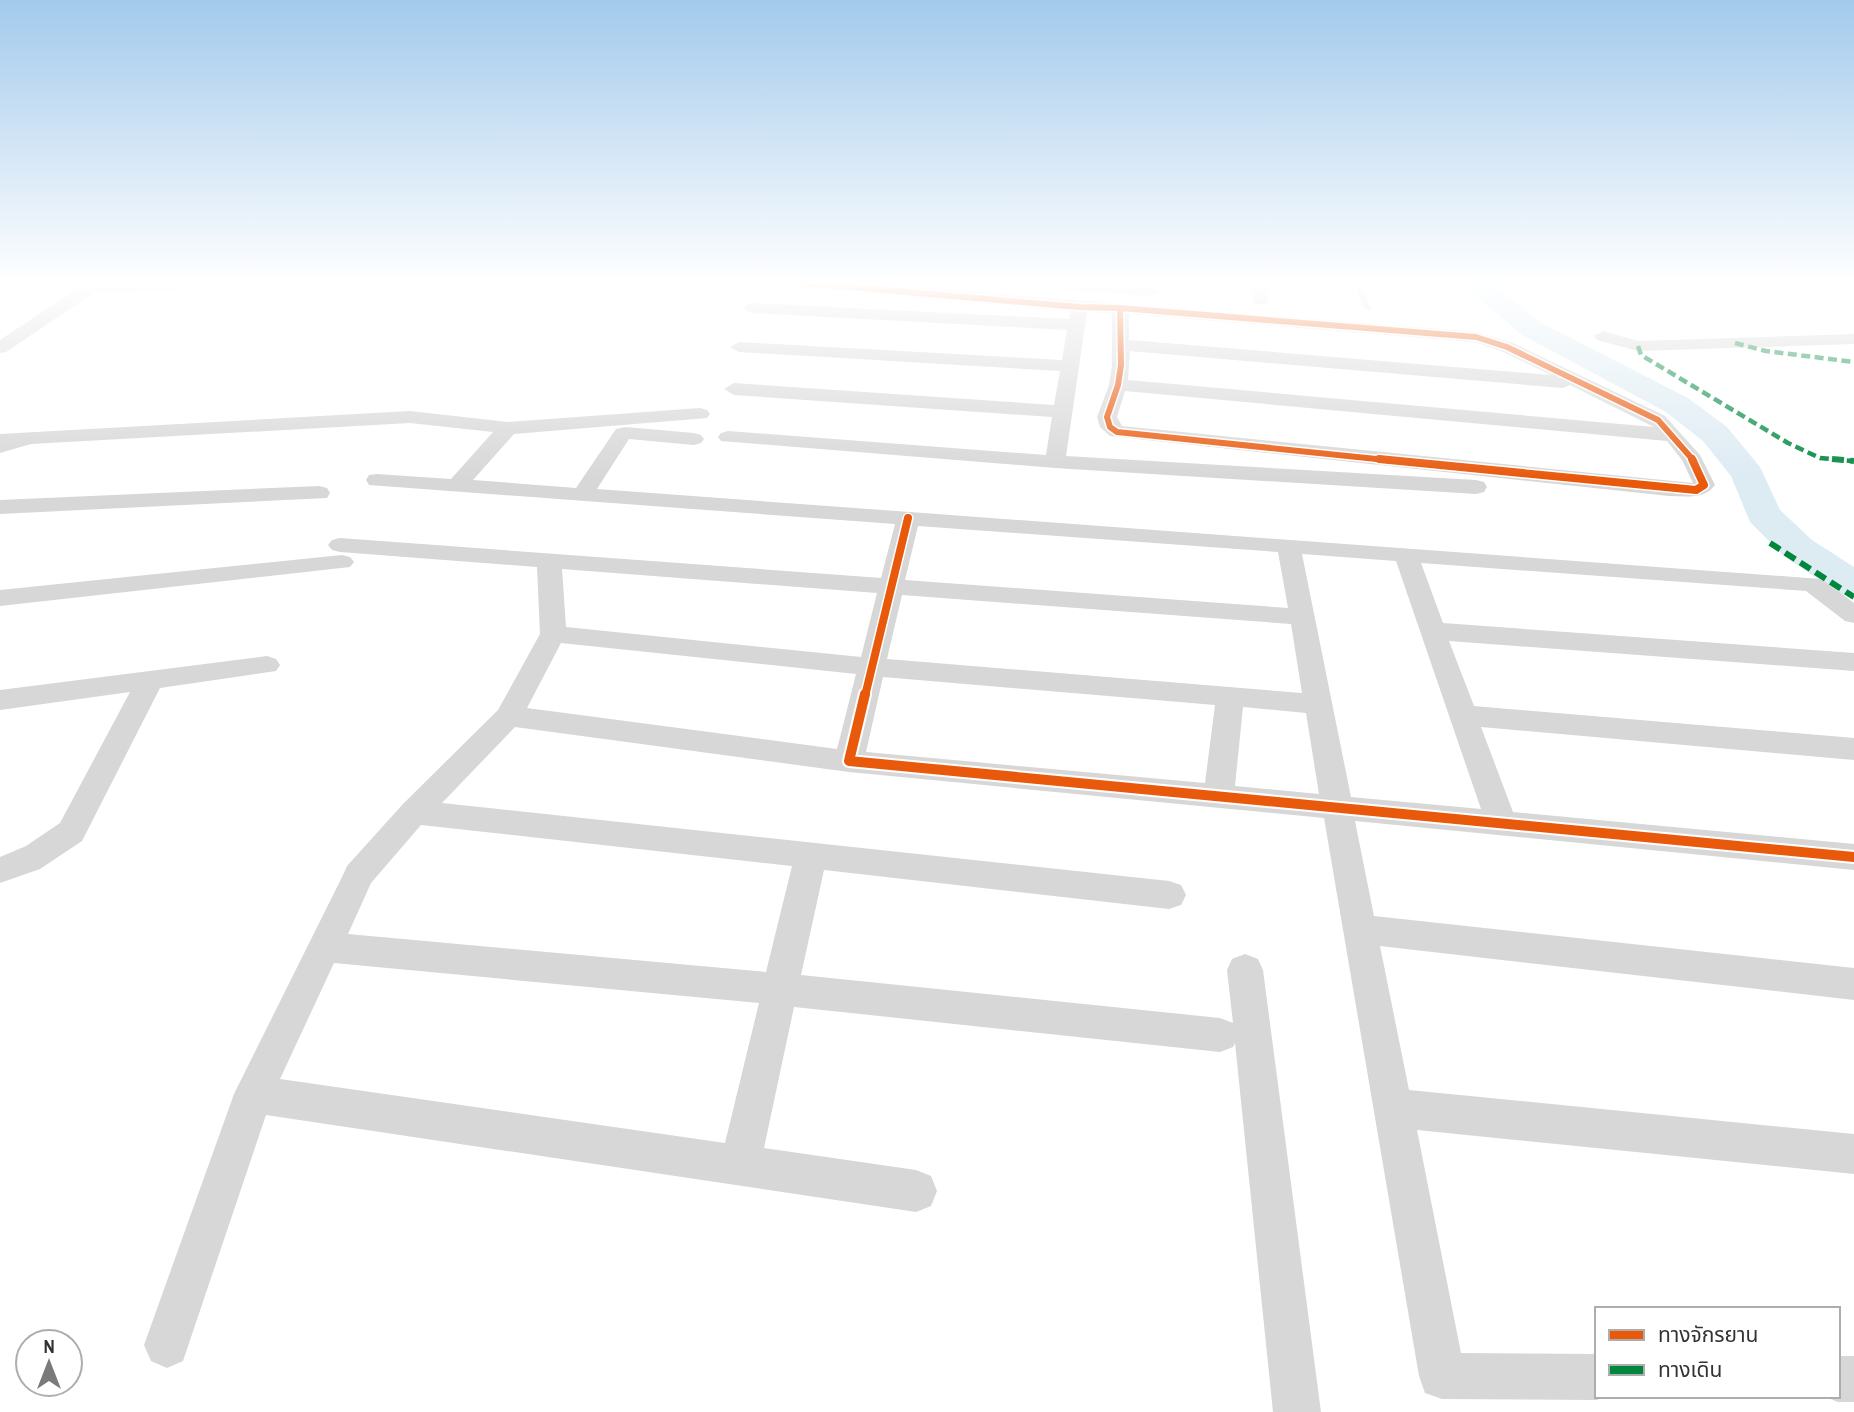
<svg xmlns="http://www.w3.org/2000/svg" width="1854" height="1412" viewBox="0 0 1854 1412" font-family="'Archivo Narrow','Noto Sans Thai',sans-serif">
	<rect width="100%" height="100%" fill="#fff"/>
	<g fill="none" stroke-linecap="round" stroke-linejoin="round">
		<path fill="#ddebf3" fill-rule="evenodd" d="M 1459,281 L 1488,281 L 1542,323 L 1688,398 L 1727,427 L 1760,467 L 1780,510 L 1812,540 L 1854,567 L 1854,597 L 1840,594 L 1784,556 L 1750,522 L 1731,476 L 1703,441 L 1666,412 L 1522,335 Z"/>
		<path fill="#d7d7d7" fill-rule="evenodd" d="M 1353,281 L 1361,281 L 1371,310 L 1364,308 Z
			M 94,282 L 97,282 L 97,286 L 28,288 L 24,286 L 28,284 Z"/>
		<path fill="#d7d7d7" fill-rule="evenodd" d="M 89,281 L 108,282 L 300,281 L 292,286 L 95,292 L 6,352 L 0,353 L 0,340 Z
			M 774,281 L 837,281 L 1476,332 L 1513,343 L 1665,416 L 1700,455 L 1715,485 C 1704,500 1686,496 1669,496 L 1110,436 L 1100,427 L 1097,417 L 1109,385 L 1112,365 L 1112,313 L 1087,312 L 1066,456 L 1476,480 L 1484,482 L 1487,487 L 1484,492 L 1476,494 L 1055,468 L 721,441 L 718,437 L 721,433 L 728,431 L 1046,455 L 1052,417 L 734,395 L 724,389 L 734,383 L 1054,405 L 1060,371 L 739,352 L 730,347 L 739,342 L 1062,360 L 1067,330 L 751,313 L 743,308 L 751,303 L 1069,319 L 1070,311 L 782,286 ZM 1129,314 L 1474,342 L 1501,351 L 1551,375 L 1129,340 ZM 1130,351 L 1563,388 L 1570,385 L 1654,427 L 1128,380 ZM 1125,391 L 1667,441 L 1682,460 L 1693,483 L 1122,426 L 1117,417 Z
			M 1014,281 L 1084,281 L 1151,286 L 1159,291 L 1151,296 L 1022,286 Z
			M 1249,281 L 1265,281 L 1269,300 L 1267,304 L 1255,304 Z
			M 1603,331 L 1638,341 L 1854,334 L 1854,344 L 1638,351 L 1597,340 L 1594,336 Z
			M 700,408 L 707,410 L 710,414 L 707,418 L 514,434 L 473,480 L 576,488 L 616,429 L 626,427 L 694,433 L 701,435 L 704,439 L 701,443 L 694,445 L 629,439 L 597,489 L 1821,579 L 1854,603 L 1854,623 L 1845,621 L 1806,591 L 1421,563 L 1443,623 L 1854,653 L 1854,671 L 1449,641 L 1474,706 L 1854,738 L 1854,760 L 1481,727 L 1513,812 L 1854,844 L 1854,870 L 1355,821 L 1374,916 L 1854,968 L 1854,1000 L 1380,946 L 1409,1090 L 1854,1134 L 1854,1174 L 1417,1130 L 1461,1353 L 1597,1354 L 1597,1396 L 1607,1396 L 1597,1400 L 1442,1399 L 1425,1393 L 1419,1376 L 1324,818 L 849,772 L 515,727 L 442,803 L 1169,881 L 1181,885 L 1186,895 L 1181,905 L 1169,909 L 824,870 L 801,975 L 1220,1018 L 1233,1023 L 1227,970 L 1232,959 L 1245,954 L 1258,959 L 1263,970 L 1321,1412 L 1273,1412 L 1235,1043 L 1233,1047 L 1220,1052 L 794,1007 L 764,1148 L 916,1170 L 931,1176 L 937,1191 L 931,1206 L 916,1212 L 266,1115 L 183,1361 L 167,1368 L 151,1361 L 144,1345 L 234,1094 L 343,875 L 347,866 L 403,804 L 498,710 L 540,634 L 537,567 L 340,552 L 332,550 L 328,545 L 332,540 L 340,538 L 881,578 L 895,524 L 369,485 L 366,480 L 369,475 L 377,474 L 451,479 L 493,432 L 410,423 L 31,444 L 0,453 L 0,434 L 410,411 L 508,422 ZM 918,526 L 1278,552 L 1288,608 L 905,580 ZM 1302,554 L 1396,561 L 1481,809 L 1351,797 ZM 562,569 L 877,593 L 861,657 L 566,627 ZM 902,595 L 1291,624 L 1302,693 L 887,659 ZM 561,643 L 856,674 L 837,749 L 527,708 ZM 883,677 L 1215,705 L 1205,783 L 866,752 ZM 1243,707 L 1306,713 L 1319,794 L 1235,786 ZM 421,825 L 792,866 L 766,972 L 348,934 L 371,883 ZM 334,963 L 759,1003 L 725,1143 L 280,1079 Z
			M 319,486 L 327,488 L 330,493 L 327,498 L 0,514 L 0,500 Z
			M 342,555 L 350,557 L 354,562 L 350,567 L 0,606 L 0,590 Z
			M 267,656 L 276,659 L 280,665 L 276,671 L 160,688 L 82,841 L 40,869 L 0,883 L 0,857 L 26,846 L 60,823 L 130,692 L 0,710 L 0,690 Z
			M 1838,1356 L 1854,1356 L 1854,1402 L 1838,1402 L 1823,1396 L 1838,1396 Z"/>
		<path stroke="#00873e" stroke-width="4.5" stroke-dasharray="9 4.5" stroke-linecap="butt" d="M 1735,343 L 1766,351 L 1854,362
			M 1638,346 L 1641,355 L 1788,443 L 1820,458 L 1852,461"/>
		<path stroke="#00873e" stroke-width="6" stroke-dasharray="12 6" stroke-linecap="butt" d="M 1832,459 L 1854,461
			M 1770,543 L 1854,597"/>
		<defs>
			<path id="cycleway-far2" d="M 782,281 L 1079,307 L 1120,308
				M 1120,308 L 1476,337 L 1507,347 L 1658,420 L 1694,461
				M 1120,308 L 1121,365 L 1118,385 L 1107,417 L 1110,427 L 1117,432 L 1396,461"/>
			<path id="cycleway-far1" d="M 1379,459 L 1696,490 L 1704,485 L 1692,459
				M 865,696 L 908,518"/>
			<path id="cycleway" d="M 865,694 L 849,761 L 1854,857"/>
		</defs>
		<use href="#cycleway-far2" stroke="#fff" stroke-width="9"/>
		<use href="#cycleway-far1" stroke="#fff" stroke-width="11"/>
		<use href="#cycleway" stroke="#fff" stroke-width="14"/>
		<use href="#cycleway-far2" stroke="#e8590c" stroke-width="6"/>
		<use href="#cycleway-far1" stroke="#e8590c" stroke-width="8"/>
		<use href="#cycleway" stroke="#e8590c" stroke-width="10"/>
	</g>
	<linearGradient id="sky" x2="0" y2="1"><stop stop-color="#a3caec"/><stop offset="0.59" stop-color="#fff"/><stop offset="1" stop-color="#fff" stop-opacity="0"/></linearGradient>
	<rect width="1854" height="479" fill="url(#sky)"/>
	<rect x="1595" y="1307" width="245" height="91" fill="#ffffff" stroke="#adadad" stroke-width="2"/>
	<rect x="1609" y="1330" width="35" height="10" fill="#e8590c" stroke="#adadad" stroke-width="2"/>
	<text x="1658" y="1342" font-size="21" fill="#333333">ทางจักรยาน</text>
	<rect x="1609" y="1365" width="35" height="10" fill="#00873e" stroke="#adadad" stroke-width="2"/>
	<text x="1658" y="1377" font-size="21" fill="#333333">ทางเดิน</text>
	<g transform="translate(49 1363)"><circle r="33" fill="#ffffff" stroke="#adadad" stroke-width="2"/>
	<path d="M0-5L12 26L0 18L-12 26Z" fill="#7a7a7a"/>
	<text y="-10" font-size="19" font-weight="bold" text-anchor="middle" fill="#333333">N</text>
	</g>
</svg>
